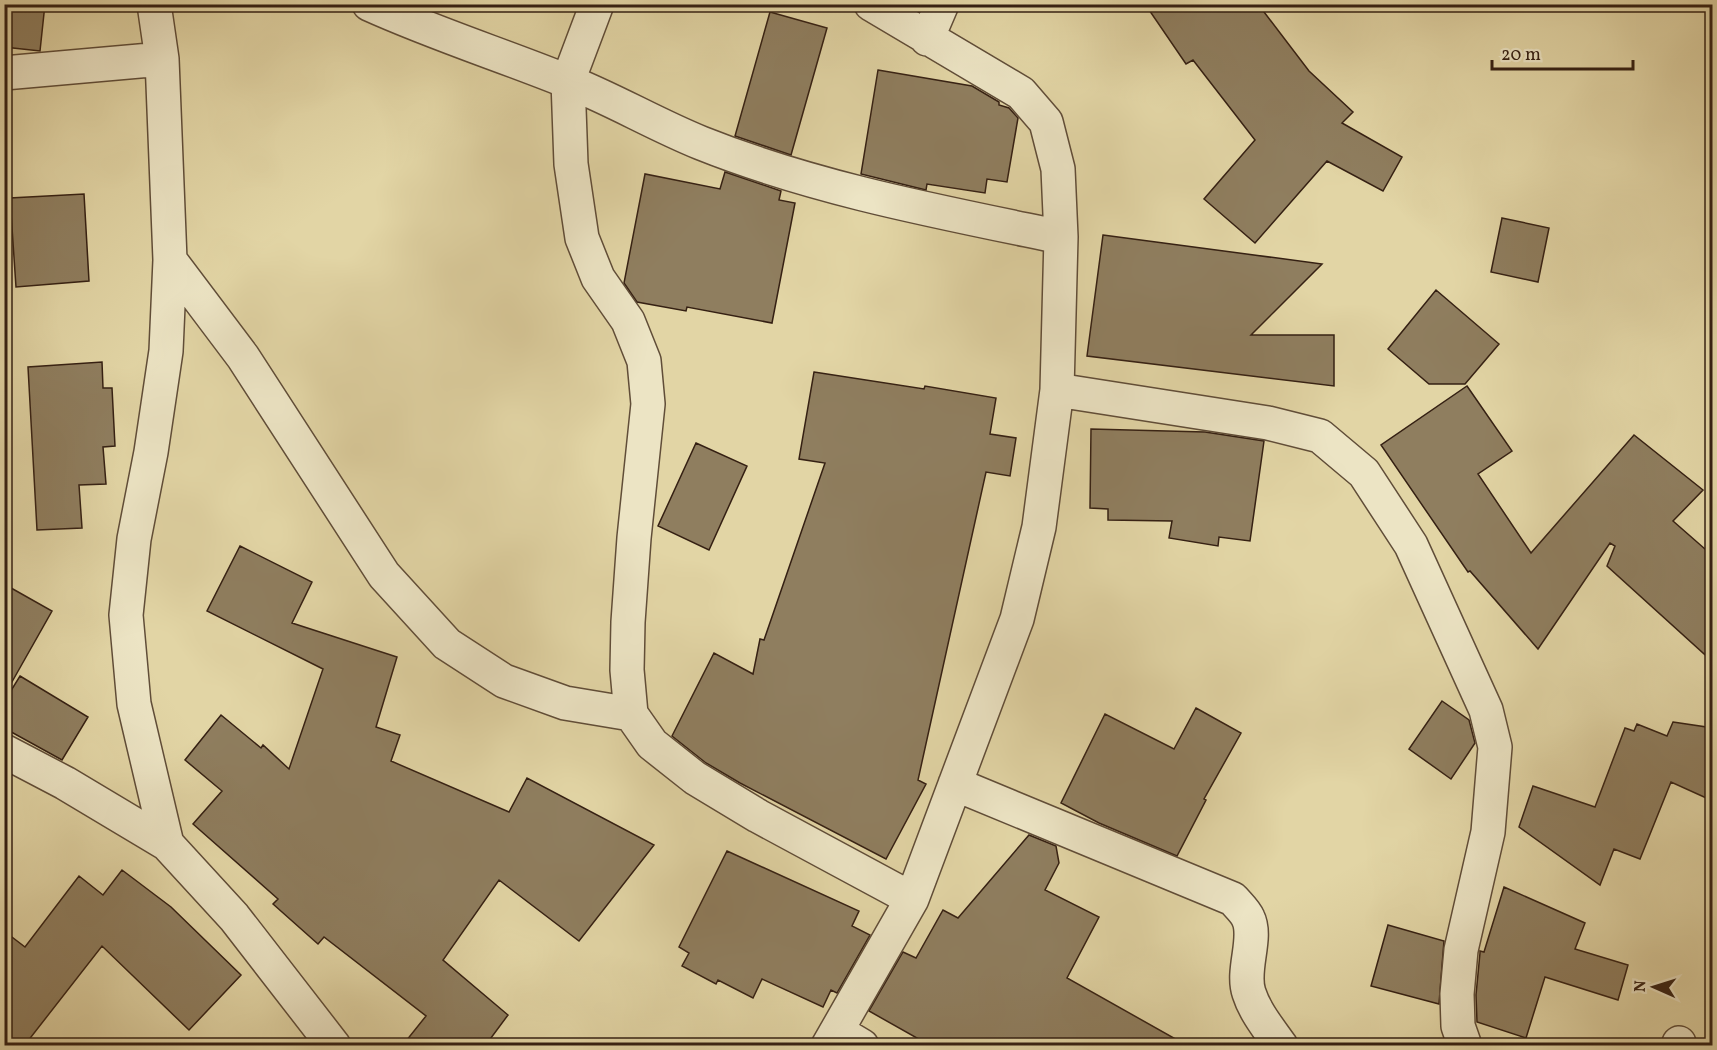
<svg xmlns="http://www.w3.org/2000/svg" width="1717" height="1050" viewBox="0 0 1717 1050" font-family="Vollkorn,serif">
	<rect width="100%" height="100%" fill="#e2d5a5"/>
	<filter id="stains"><feTurbulence type="fractalNoise" baseFrequency=".00333" numOctaves="4"/><feColorMatrix values="0 0 0 0 .2 0 0 0 0 .09 0 0 0 0 .02 0 0 0 .5 -.17"/></filter>
	<radialGradient id="worn" r=".72"><stop offset=".6" stop-color="#630" stop-opacity="0"/><stop offset="1" stop-color="#630" stop-opacity=".3"/></radialGradient>
	<path fill="#8f7e5f" stroke="#352013" stroke-width="1.5" d="M 4,4 L 45,4 L 40,51 L 4,47 Z
		M 1145,4 L 1258,4 L 1309,71 L 1353,112 L 1342,123 L 1402,157 L 1383,191 L 1327,161 L 1255,243 L 1204,199 L 1255,140 L 1193,60 L 1186,64 Z
		M 770,12 L 827,28 L 791,155 L 735,136 Z
		M 878,70 L 972,86 L 999,102 L 999,105 L 1009,108 L 1018,118 L 1007,182 L 987,179 L 985,193 L 927,184 L 926,190 L 861,174 Z
		M 725,172 L 781,191 L 779,200 L 795,203 L 772,323 L 687,307 L 686,311 L 637,302 L 624,283 L 645,174 L 720,189 Z
		M 84,194 L 89,281 L 16,287 L 10,198 Z
		M 1502,218 L 1549,228 L 1538,282 L 1491,272 Z
		M 1103,235 L 1322,264 L 1251,335 L 1334,335 L 1334,386 L 1087,356 Z
		M 1436,290 L 1499,344 L 1465,384 L 1429,384 L 1388,349 Z
		M 102,362 L 103,388 L 112,388 L 115,446 L 103,447 L 106,484 L 79,485 L 82,528 L 37,530 L 28,367 Z
		M 814,372 L 924,389 L 925,386 L 996,398 L 990,434 L 1016,438 L 1010,476 L 986,472 L 918,780 L 926,784 L 886,859 L 740,783 L 706,763 L 672,736 L 714,653 L 753,674 L 760,639 L 764,640 L 825,463 L 799,459 Z
		M 1467,386 L 1512,451 L 1478,474 L 1531,553 L 1634,435 L 1703,490 L 1673,521 L 1713,556 L 1713,662 L 1607,566 L 1615,546 L 1610,543 L 1538,649 L 1470,571 L 1468,572 L 1381,445 Z
		M 1091,429 L 1205,432 L 1264,441 L 1250,541 L 1219,537 L 1218,546 L 1169,538 L 1172,521 L 1108,520 L 1108,509 L 1090,508 Z
		M 696,443 L 747,466 L 709,550 L 658,526 Z
		M 240,546 L 312,582 L 292,623 L 397,657 L 376,727 L 400,735 L 391,761 L 509,812 L 527,778 L 654,845 L 579,941 L 499,880 L 443,960 L 508,1015 L 485,1046 L 402,1046 L 426,1016 L 324,937 L 318,944 L 273,904 L 278,899 L 193,824 L 222,791 L 185,760 L 221,715 L 261,748 L 263,745 L 289,769 L 323,669 L 207,611 Z
		M 4,584 L 52,611 L 4,696 Z
		M 20,676 L 88,717 L 62,760 L 4,728 L 4,702 Z
		M 1442,701 L 1469,720 L 1475,743 L 1451,779 L 1409,749 Z
		M 1196,708 L 1241,733 L 1204,799 L 1206,800 L 1177,856 L 1099,823 L 1061,803 L 1105,714 L 1174,749 Z
		M 1673,722 L 1713,728 L 1713,801 L 1671,782 L 1640,859 L 1614,849 L 1600,885 L 1519,827 L 1533,786 L 1595,807 L 1625,728 L 1634,731 L 1637,724 L 1667,736 Z
		M 1029,835 L 1056,846 L 1059,863 L 1045,890 L 1099,917 L 1067,978 L 1188,1046 L 931,1046 L 869,1011 L 903,952 L 916,958 L 943,910 L 958,918 Z
		M 727,851 L 859,911 L 852,926 L 870,935 L 837,993 L 831,990 L 823,1007 L 762,979 L 753,998 L 718,980 L 716,984 L 682,966 L 689,953 L 679,947 Z
		M 122,870 L 171,907 L 241,975 L 189,1030 L 102,946 L 24,1046 L 4,1046 L 4,931 L 25,947 L 79,876 L 103,895 Z
		M 1504,887 L 1585,923 L 1575,949 L 1628,965 L 1618,1000 L 1545,977 L 1526,1038 L 1477,1022 L 1476,995 L 1480,953 L 1480,951 L 1484,952 Z
		M 1388,925 L 1444,941 L 1439,1004 L 1371,986 Z"/>
	<g fill="none" stroke-linecap="round" stroke-linejoin="round">
		<defs>
			<path id="minor" d="M 154,4 L 162,59 L 170,260 L 166,351 L 151,452 L 134,539 L 126,615 L 134,704 L 167,844
				M 369,4 C 433,33 499,54 564,80 C 611,98 654,124 701,143 C 816,189 940,212 1061,237
				M 597,4 L 568,81 L 571,164 L 582,238 L 598,278 L 628,321 L 644,361 L 648,404 L 634,538 L 628,622 L 627,670 L 631,714 L 652,744 L 695,778 L 758,816 L 912,899
				M 927,39 L 942,4
				M 4,73 L 162,59
				M 170,260 L 243,357 L 384,575 L 447,644 L 504,681 L 565,703 L 631,714
				M 1057,390 L 1268,423 L 1320,436 L 1364,473 L 1411,545 L 1486,710 L 1495,747 L 1488,832 L 1461,950 L 1457,994 L 1458,1026 L 1465,1046
				M 4,751 L 65,783 L 167,844 L 234,917 L 334,1046
				M 955,784 L 1233,899 C 1238,905 1245,911 1248,918 C 1258,938 1241,970 1249,993 C 1255,1012 1269,1029 1281,1046
				M 837,1031 L 862,1046
				M 828,1046 L 912,899 L 1017,619 L 1039,527 L 1057,390 L 1061,237 L 1058,169 L 1046,122 L 1021,93 L 871,4
				M 1678,1046 L 1679,1043"/>
		</defs>
		<use href="#minor" stroke="#604d38" stroke-width="36"/>
		<use href="#minor" stroke="#ece4c4" stroke-width="33"/>
	</g>
	<rect width="1717" height="1050" fill="none" stroke="#e2d5a5" stroke-width="24"/>
	<rect x="6" y="6" width="1705" height="1038" fill="none" stroke="#352013" stroke-width="3"/>
	<rect x="12" y="12" width="1693" height="1026" fill="none" stroke="#352013" stroke-width="1.5"/>
	<g transform="translate(1654 987) rotate(273)" stroke="#ece4c4" stroke-width="4.5" paint-order="stroke">
	<path d="M0-4.5L10 22L0 15L-10 22Z" fill="#352013"/>
	<text y="-9" font-size="16" font-weight="bold" text-anchor="middle" fill="#352013">N</text>
	</g>
	<path d="M1492 60v9h141v-9" fill="none" stroke="#352013" stroke-width="3"/>
	<text x="1501" y="60" font-size="18" fill="#352013" stroke="#ece4c4" stroke-width="4.5" paint-order="stroke">20 m</text>
	<rect width="100%" height="100%" filter="url(#stains)"/>
	<rect width="100%" height="100%" fill="url(#worn)"/>
</svg>
